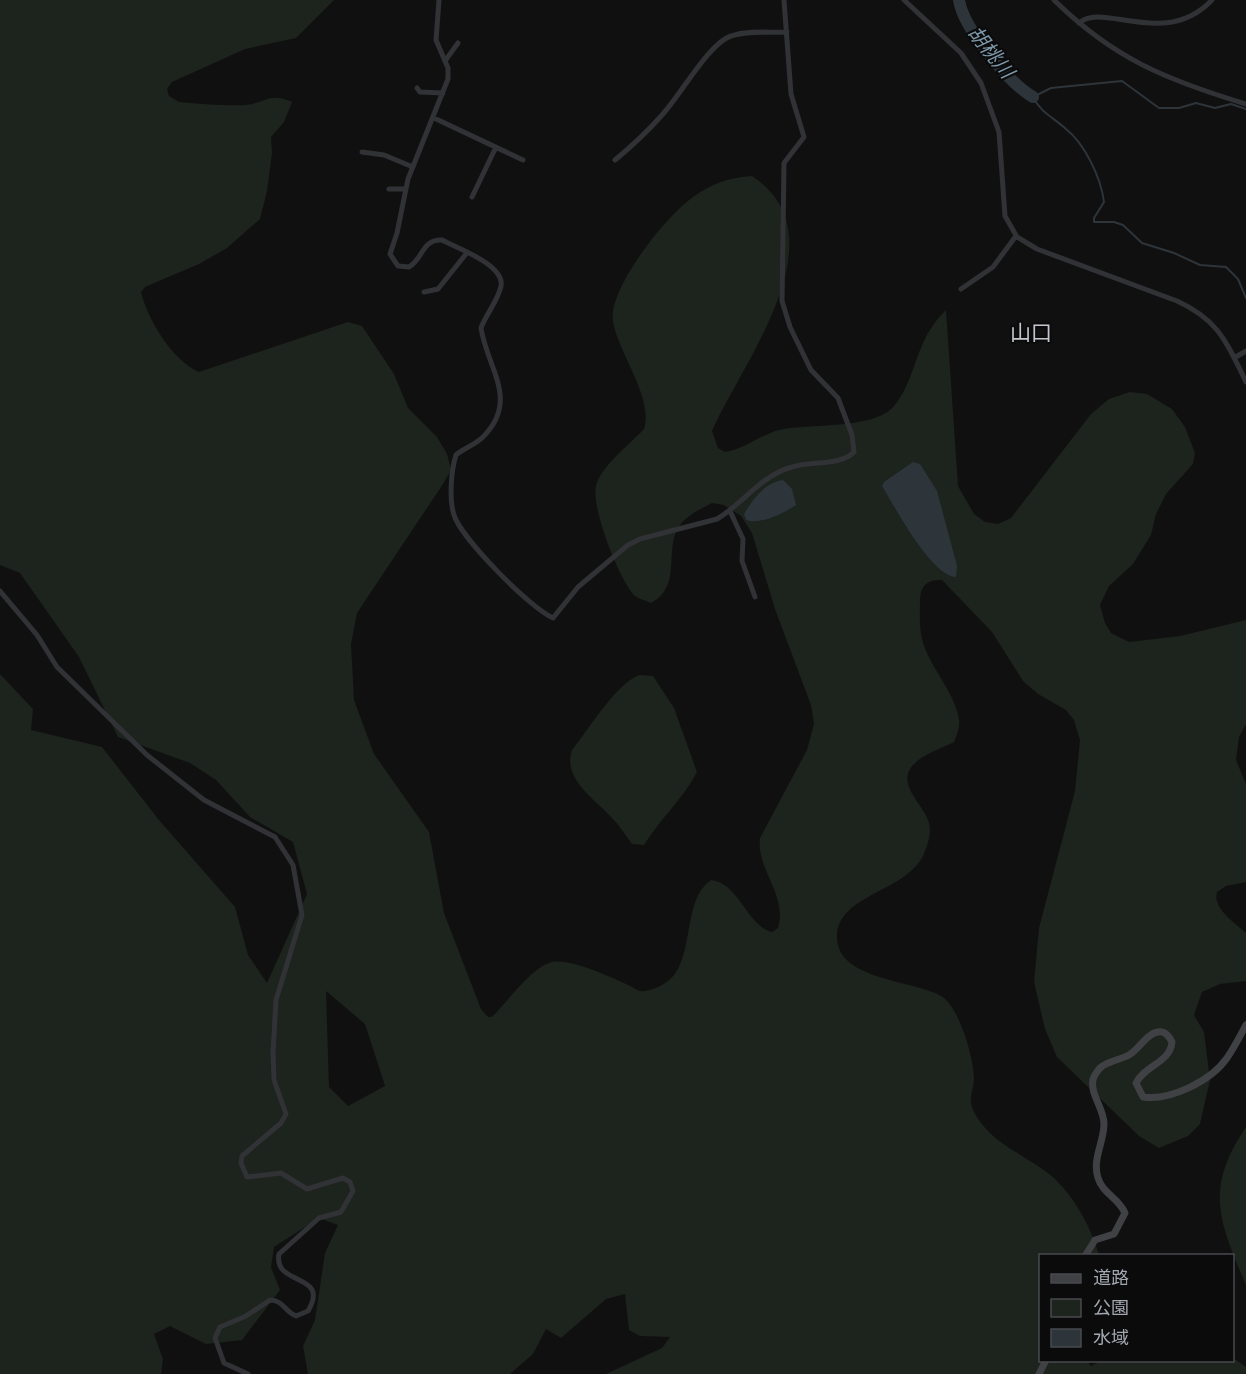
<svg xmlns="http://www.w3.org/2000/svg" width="1246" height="1374" viewBox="0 0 1246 1374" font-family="'Alegreya Sans','Noto Sans JP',sans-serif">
	<rect width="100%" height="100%" fill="#101011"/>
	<path fill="#1d231d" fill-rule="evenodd" d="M 0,0 L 334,0 L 296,38 L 245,49 L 172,82 L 167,89 L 169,96 L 179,102 C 201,104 224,106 246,105 C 266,103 270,92 292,102 L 284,122 L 271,137 L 272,153 L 267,191 L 260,219 L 227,248 L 199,264 L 145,287 L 141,292 C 148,320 172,360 199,372 L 348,322 L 362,326 L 394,374 L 408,408 L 437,437 L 447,454 L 451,470 L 443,484 L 357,613 L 351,644 L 354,700 L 374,754 L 429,832 L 444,913 L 481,1009 L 488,1017 L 492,1017 C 506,1003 531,969 549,963 C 565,956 611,977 628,985 C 631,986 636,990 640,991 C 645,992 658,988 662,985 C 698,967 679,902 711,880 C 740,884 746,925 772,932 L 778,928 C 788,896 756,869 760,838 L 807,750 L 814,724 L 811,705 L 775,609 L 752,533 L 741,516 L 724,505 L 712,503 C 701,509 689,514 681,524 C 662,547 684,586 651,603 C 645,600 638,599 634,595 C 619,579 591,508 596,486 C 600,467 631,443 644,429 C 654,398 618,353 613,321 C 608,288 667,215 693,197 C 711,184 729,177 752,176 C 843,236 743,361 712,431 L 718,448 L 725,452 C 744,449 760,435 779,430 C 809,423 874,430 894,406 C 917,379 914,340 946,310 L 958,486 L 974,514 L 985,522 L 998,524 L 1011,518 L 1091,414 L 1109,399 L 1130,392 L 1147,394 L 1172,409 L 1185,427 L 1195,453 L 1193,464 L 1166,494 L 1156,514 L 1151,535 L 1133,564 L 1109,586 L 1100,605 L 1105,623 L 1111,633 L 1129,642 L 1180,636 L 1246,620 L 1246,724 L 1239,737 L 1236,760 L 1246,784 L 1246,882 L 1226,886 L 1217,892 C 1212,908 1235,923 1246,933 L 1246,981 L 1220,984 L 1202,992 L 1194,1015 L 1204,1032 L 1210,1080 L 1200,1124 L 1188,1136 L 1159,1148 L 1139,1136 L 1057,1057 L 1045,1029 L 1034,982 L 1039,928 L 1075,791 L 1080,740 L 1074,720 L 1066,710 L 1038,694 L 1023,681 L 992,632 L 942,580 C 927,579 920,586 920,601 C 920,613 919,627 922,639 C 929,667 954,690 959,719 C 960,728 957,734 954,742 C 943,748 923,754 914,764 C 895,783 922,803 928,820 C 932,830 929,841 925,851 C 912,891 839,893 837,935 C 834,982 920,980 944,998 C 960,1011 973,1056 974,1077 C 974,1090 967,1099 974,1112 C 992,1146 1027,1154 1054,1178 C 1075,1198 1091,1227 1099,1255 L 1040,1256 L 1040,1360 L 1087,1361 L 1091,1366 L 1101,1361 L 1232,1360 L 1233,1358 L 1246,1367 L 1246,1374 L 606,1374 L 662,1348 L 670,1337 L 640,1336 L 629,1330 L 625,1294 L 606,1299 L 561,1338 L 546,1329 L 533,1354 L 510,1374 L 308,1374 L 303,1346 L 315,1320 L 325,1253 L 338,1225 L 319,1218 L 274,1247 L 271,1267 L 280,1290 L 242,1340 L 206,1344 L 170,1326 L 154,1334 L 163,1359 L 161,1374 L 0,1374 L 0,674 L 33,709 L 31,730 L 102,747 L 159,820 L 235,907 L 248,955 L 267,983 L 307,894 L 293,842 L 250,817 L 216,780 L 190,763 L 118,737 L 79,657 L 20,573 L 0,565 ZM 326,991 L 365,1024 L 385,1086 L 348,1106 L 329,1087 Z
		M 639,675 L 653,676 L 674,708 L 697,772 C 683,799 660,819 644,845 L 632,844 C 626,836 620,826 612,818 C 595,799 562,779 572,750 C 589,729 615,685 639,675 Z
		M 1246,1127 L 1246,1285 C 1219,1222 1204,1189 1246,1127 Z"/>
	<path fill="#2d353a" d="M 913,462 L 920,464 L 937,491 L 957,566 L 956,577 C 931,576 895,507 882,486 L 884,482 Z
		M 783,480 L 792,489 L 796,505 C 784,513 761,525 746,520 L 744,514 C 753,499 764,483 783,480 Z"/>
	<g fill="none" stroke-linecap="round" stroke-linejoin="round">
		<path stroke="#2d353a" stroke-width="2" d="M 1246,109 L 1231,104 L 1215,108 L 1196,103 L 1179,108 L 1159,108 L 1122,81 L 1051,88 L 1033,97 C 1041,113 1053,117 1066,129 C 1085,144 1101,178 1104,202 L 1094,218 L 1094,222 L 1114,222 L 1123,225 L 1142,243 L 1174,253 L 1200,265 L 1226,267 L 1238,279 L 1246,298"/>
		<path stroke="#2d353a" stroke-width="12" d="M 959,0 C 963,28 1009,83 1033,97"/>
		<path stroke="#313235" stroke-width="5" d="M 439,0 L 436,40 L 448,68 L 448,79 L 408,179 L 397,233 L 390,254 L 398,266 L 409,267 C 423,259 422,239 442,240 C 457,248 505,265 501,286 C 498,301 486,314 481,328 C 487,368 520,400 483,437 C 475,445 464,448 456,455 C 451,470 449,500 454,515 C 461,538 530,608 553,618 L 578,587 L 628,545 L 640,539 L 717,519 C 744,503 760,476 792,467 C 809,461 841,466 854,452 L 852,435 L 838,398 L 811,370 L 790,327 L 782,301 L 784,163 L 804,137 L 791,94 L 784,0
			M 904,0 L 961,53 L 981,83 L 999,132 L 1005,216 L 1017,237 L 1037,249 L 1177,301 C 1219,320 1227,343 1246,382
			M 1054,0 C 1114,59 1167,80 1246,104
			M 1079,23 C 1103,1 1164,50 1212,0
			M 445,61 L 458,43
			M 417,88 L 420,92 L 443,93
			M 434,118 L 523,160
			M 362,152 L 384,155 L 413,167
			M 615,160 C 632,146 648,131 662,115 C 680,96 709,43 731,36 C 747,30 770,33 787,32
			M 389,189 L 405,189
			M 472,197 L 496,147
			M 961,289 L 993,267 L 1016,236
			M 424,292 L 438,289 L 466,254
			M 1234,358 L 1246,351
			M 730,511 L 743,539 L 742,561 L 755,597
			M 0,591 L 37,635 L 57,667 L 147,755 L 204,800 L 275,837 L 293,865 L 302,915 L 276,1000 L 273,1053 L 274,1080 L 286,1114 L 281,1123 L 242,1156 L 241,1163 L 247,1177 L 281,1173 L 307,1189 L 343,1178 L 350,1182 L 353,1191 L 341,1212 L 319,1218 L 279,1254 C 273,1287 331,1272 308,1311 L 296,1316 C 285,1312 283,1300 270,1300 L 246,1316 L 220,1327 L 215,1338 L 224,1363 L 248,1374"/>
		<path stroke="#404145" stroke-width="7" d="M 1085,1256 L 1095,1240 L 1114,1234 L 1125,1213 C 1119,1198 1103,1194 1098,1178 C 1092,1159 1104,1142 1104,1124 C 1104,1109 1090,1094 1093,1080 C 1093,1077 1098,1070 1100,1068 C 1107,1061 1120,1060 1129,1055 C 1140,1049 1148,1030 1162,1032 C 1167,1033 1170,1038 1172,1042 C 1170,1063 1145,1065 1136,1083 L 1143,1097 C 1170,1101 1211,1081 1227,1058 C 1234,1048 1240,1036 1246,1025
			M 1039,1374 L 1046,1360"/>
	</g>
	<g text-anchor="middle" stroke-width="4.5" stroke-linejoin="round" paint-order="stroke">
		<g font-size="20" font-style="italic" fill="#7d98a8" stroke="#0b0b0c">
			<text transform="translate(991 52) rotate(51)" y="7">胡桃川</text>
		</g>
		<g font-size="21" fill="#c3c6cd" stroke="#0b0b0c">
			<text x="1031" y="340">山口</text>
		</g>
	</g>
	<rect x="1039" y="1254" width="195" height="108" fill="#0b0b0c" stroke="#484a4e" stroke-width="1.5"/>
	<rect x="1051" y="1274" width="30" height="9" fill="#404145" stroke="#484a4e" stroke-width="1.5"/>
	<text x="1093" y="1284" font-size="18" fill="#a3a8b0">道路</text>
	<rect x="1051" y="1299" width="30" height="18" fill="#1d231d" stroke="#484a4e" stroke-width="1.5"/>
	<text x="1093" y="1314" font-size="18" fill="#a3a8b0">公園</text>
	<rect x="1051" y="1329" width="30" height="18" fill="#2d353a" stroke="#484a4e" stroke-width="1.5"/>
	<text x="1093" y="1344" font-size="18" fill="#a3a8b0">水域</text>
</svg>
